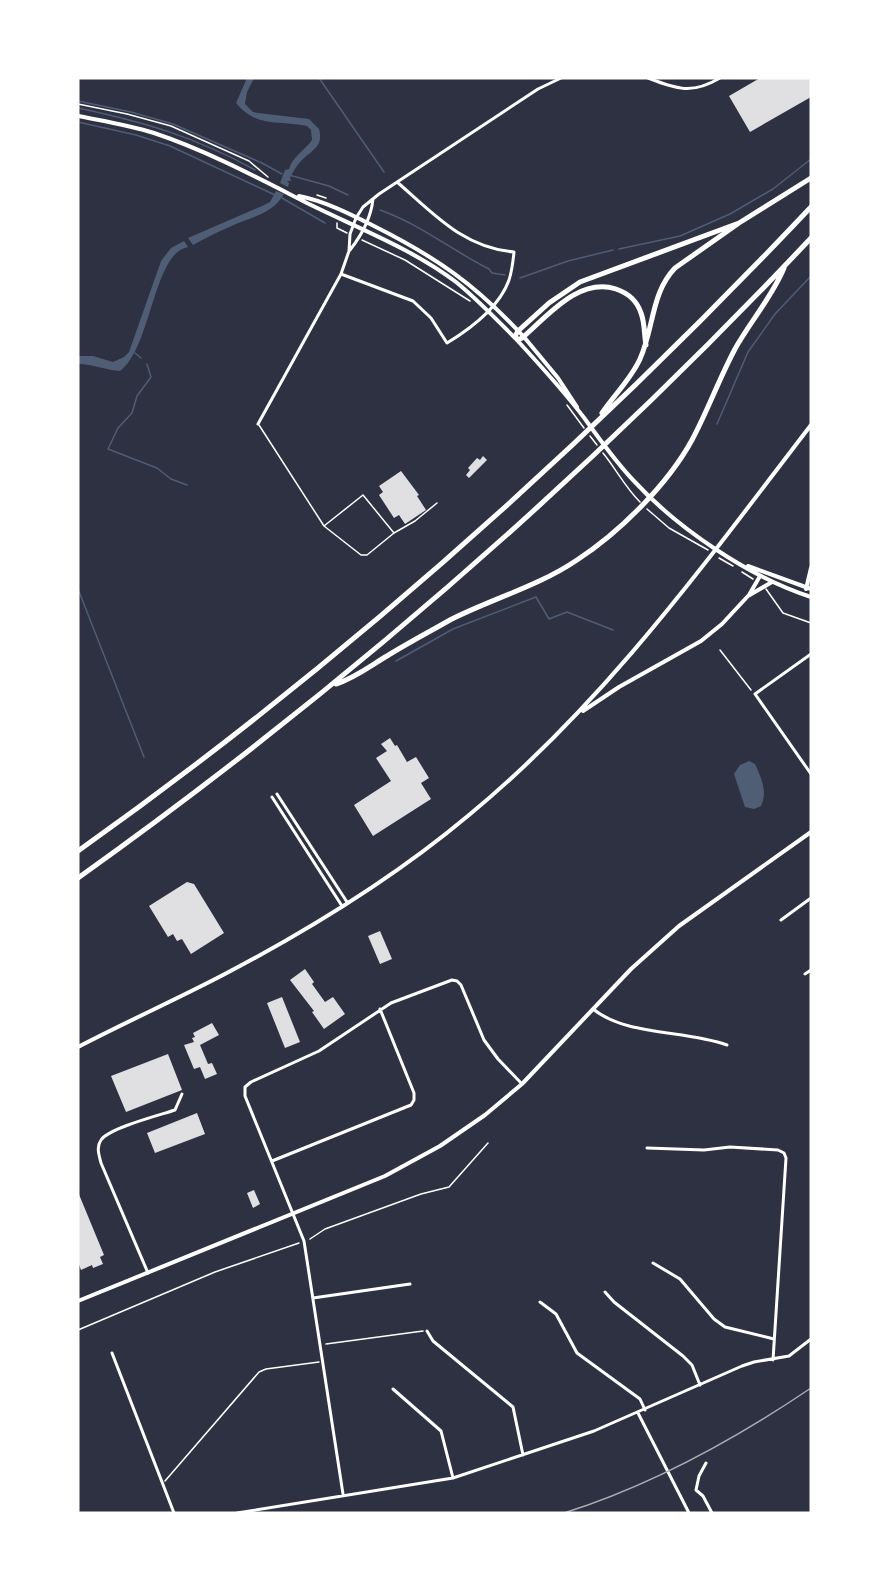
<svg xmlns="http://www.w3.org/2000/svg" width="889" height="1591" viewBox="0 0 889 1591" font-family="Commissioner,sans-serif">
	<rect width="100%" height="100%" fill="#2d3142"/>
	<path fill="#4f5d75" d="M 247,78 L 254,78 L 247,92 L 245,104 L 253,112 L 258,113 L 309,119 L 319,129 C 324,147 312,150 301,161 C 296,166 293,172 290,178 L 291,181 L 287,181 L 289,183 L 288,187 L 280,183 L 285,170 L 289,169 C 292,157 305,150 312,140 L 311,130 L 307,126 C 279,120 256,128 236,103 Z
		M 276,191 L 284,194 C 273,213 255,216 236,224 C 222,230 207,237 193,245 L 188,238 L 262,206 L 270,202 Z
		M 184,241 L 188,247 C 153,253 152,347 120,371 C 105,370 93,364 78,364 L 78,356 L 93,356 L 113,362 L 124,357 L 129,352 L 161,261 L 171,248 Z
		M 749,761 L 755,764 C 761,777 768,792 761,806 L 754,809 L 745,807 L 734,774 L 740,765 Z"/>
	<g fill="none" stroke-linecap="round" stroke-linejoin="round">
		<path stroke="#4f5d75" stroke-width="1.5" d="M 319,78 L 384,172
			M 78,101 L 131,112 L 173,124 L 262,163 L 282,174
			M 78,108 C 144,122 196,137 255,170
			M 78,122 L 136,135 L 170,146 L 275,195
			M 289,175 L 329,186 L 348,195
			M 282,198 L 325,223
			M 380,210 C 422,225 451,250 489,269 L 492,273 L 505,275
			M 619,249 L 680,236 L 730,214 L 773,189 L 811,159
			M 520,278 L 568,261 L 613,250
			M 135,353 L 141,358
			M 147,364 L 151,377 L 137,396 L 132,413 L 118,428 L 108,449 L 157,468 L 171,479 L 187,485
			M 717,424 L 748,352 L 775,314 L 811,276
			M 78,589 L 144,757
			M 396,661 L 453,629 L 536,597 L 549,619 L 567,612 L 613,630"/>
	</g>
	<path fill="#e0e0e3" d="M 760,78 L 811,78 L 811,97 L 750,132 L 729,96 Z
		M 483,456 L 487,460 L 469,478 L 466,475 L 470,470 L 468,468 L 477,458 L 480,460 Z
		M 401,471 L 419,495 L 417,496 L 426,510 L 405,524 L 399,515 L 394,518 L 379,495 L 383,492 L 379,486 Z
		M 390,738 L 395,746 L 397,745 L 407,762 L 416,757 L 429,778 L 421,783 L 431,799 L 373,836 L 354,805 L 391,781 L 376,758 L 387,751 L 381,744 Z
		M 187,882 L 194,884 L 224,933 L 191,954 L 182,939 L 177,941 L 173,934 L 168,937 L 149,906 Z
		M 380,931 L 392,959 L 380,964 L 368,936 Z
		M 305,969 L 314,982 L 312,984 L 325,1002 L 333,997 L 345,1014 L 324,1029 L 312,1012 L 314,1011 L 290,980 Z
		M 282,997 L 300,1042 L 285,1048 L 267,1003 Z
		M 212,1023 L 219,1035 L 200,1045 L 208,1064 L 212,1063 L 217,1074 L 205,1079 L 200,1067 L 194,1069 L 184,1045 L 194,1042 L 192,1038 L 195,1037 L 193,1033 Z
		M 168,1054 L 182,1090 L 126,1112 L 111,1076 Z
		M 197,1113 L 205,1134 L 155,1153 L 147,1133 Z
		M 254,1190 L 260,1204 L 253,1208 L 247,1193 Z
		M 78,1192 L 104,1255 L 100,1257 L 103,1264 L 93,1268 L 92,1265 L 81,1270 L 78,1262 Z"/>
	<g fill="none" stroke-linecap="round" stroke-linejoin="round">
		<path stroke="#fff" stroke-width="1.5" d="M 78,104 L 127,114 L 171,126 L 249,161 L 268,177
			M 317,195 L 326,198
			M 337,223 L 337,228 L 347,233
			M 362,240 L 405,260 L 470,301
			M 567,405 L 584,428
			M 590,436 L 597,445
			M 603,453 C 616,469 625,487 640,502
			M 647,509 L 669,528 L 708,550
			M 719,558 L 733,566
			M 742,572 L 753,579
			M 766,589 L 783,613 L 811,623
			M 720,650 L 751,690
			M 310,1239 L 325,1229 L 421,1194 L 449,1187 L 488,1143
			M 78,1330 L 215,1272 L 299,1243
			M 326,1344 L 423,1331
			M 165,1481 L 259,1372 L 266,1369 L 319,1362"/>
		<path stroke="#fff" stroke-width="1.5" d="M 259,425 L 324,526 L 361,555 L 367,555 L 394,533 L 363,495 L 324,526
			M 394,533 L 415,521 L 437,503"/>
		<path stroke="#fff" stroke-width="3" d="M 648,78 C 677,89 691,95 720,78
			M 350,250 C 361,236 371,218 373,199
			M 341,274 L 413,301 L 431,318 L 447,343 C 470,329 499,308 509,280 C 512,271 513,262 514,252 C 463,248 433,213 397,182
			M 258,424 L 341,274 L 349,251 L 350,234 L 356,218 L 363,207 L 379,194 L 538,89 L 561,78
			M 811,654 L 755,694 L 811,774
			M 277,794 L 347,902
			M 272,797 L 342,906
			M 781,920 L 811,898
			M 805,974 L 811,970
			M 593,1009 C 626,1036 685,1030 727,1045
			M 647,1148 L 704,1150 L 730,1147 L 778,1150 L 784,1153 L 786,1158 L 773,1360
			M 272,1161 L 411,1105 L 414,1100 L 414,1093 L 380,1009
			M 653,1263 L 680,1279 L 714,1319 L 725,1327 L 774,1339
			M 148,1273 L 101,1163 C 99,1155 96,1147 101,1140 C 109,1128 160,1115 175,1110 L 182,1094
			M 605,1292 L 614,1302 L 683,1356 L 692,1365 L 700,1385
			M 313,1298 L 410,1284
			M 540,1302 L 556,1314 L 577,1353 L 640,1399 L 645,1410
			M 427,1331 L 433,1341 L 513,1407 L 523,1455
			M 112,1353 L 174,1513
			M 393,1389 L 441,1431 L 453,1478
			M 638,1413 L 689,1513
			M 706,1463 L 699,1476 L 696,1490 L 703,1496 L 712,1513
			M 343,1494 L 304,1241 L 245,1096 L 245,1087 L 251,1082 L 319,1051 L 391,1003 L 452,980 L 457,981 L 461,985 L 484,1040 L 498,1059 L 522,1084
			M 237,1513 L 453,1478 L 594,1431 L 742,1366 L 754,1362 L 789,1356 L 811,1339"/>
		<path stroke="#fff" stroke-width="4" d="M 78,116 C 103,121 129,125 154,133 C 208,151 260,179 311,205 C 360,229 412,249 456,282 C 477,299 496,319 515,338
			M 299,196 C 324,201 348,213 372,225 C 436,257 475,284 524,337
			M 78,1301 L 385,1176 L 440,1146 L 485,1115 L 522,1084 L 631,969 L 679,926 L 811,832"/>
		<path stroke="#fff" stroke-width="4" d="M 524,337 L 558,378 L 577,407
			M 516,339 C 540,365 564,391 585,419 C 600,440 615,461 633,480 C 677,528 749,577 811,597
			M 748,566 L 811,589
			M 806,589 L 811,568
			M 749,595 L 760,576
			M 583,711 L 619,687 L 701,641 L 722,624 L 748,596 L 772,582
			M 78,1047 C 126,1022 175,1000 223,975 C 309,930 395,877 469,815 C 605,703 705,563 811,425"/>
		<path stroke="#fff" stroke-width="5" d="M 646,345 C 644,335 645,323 641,313 C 637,301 628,293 616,289 C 578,277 547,317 522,338 L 518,340 L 515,336 L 518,331 L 549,303 L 580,282 L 739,223
			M 602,413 C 614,395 631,379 640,359 C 654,328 651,293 675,268 L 739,223 L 811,178
			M 336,684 C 355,678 370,666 387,656 C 408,643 429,632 450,620 C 491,599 539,586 577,560 C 620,532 668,484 692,440 C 708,410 719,379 735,349 C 750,322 772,297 784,268
			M 78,851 C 343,663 588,443 811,207
			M 78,878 C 343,689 588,475 811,238"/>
		<path stroke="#abadb3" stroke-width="1.5" d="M 564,1513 C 653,1485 734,1440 811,1388"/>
	</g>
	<rect width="889" height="1591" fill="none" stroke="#ffffff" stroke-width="159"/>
</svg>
